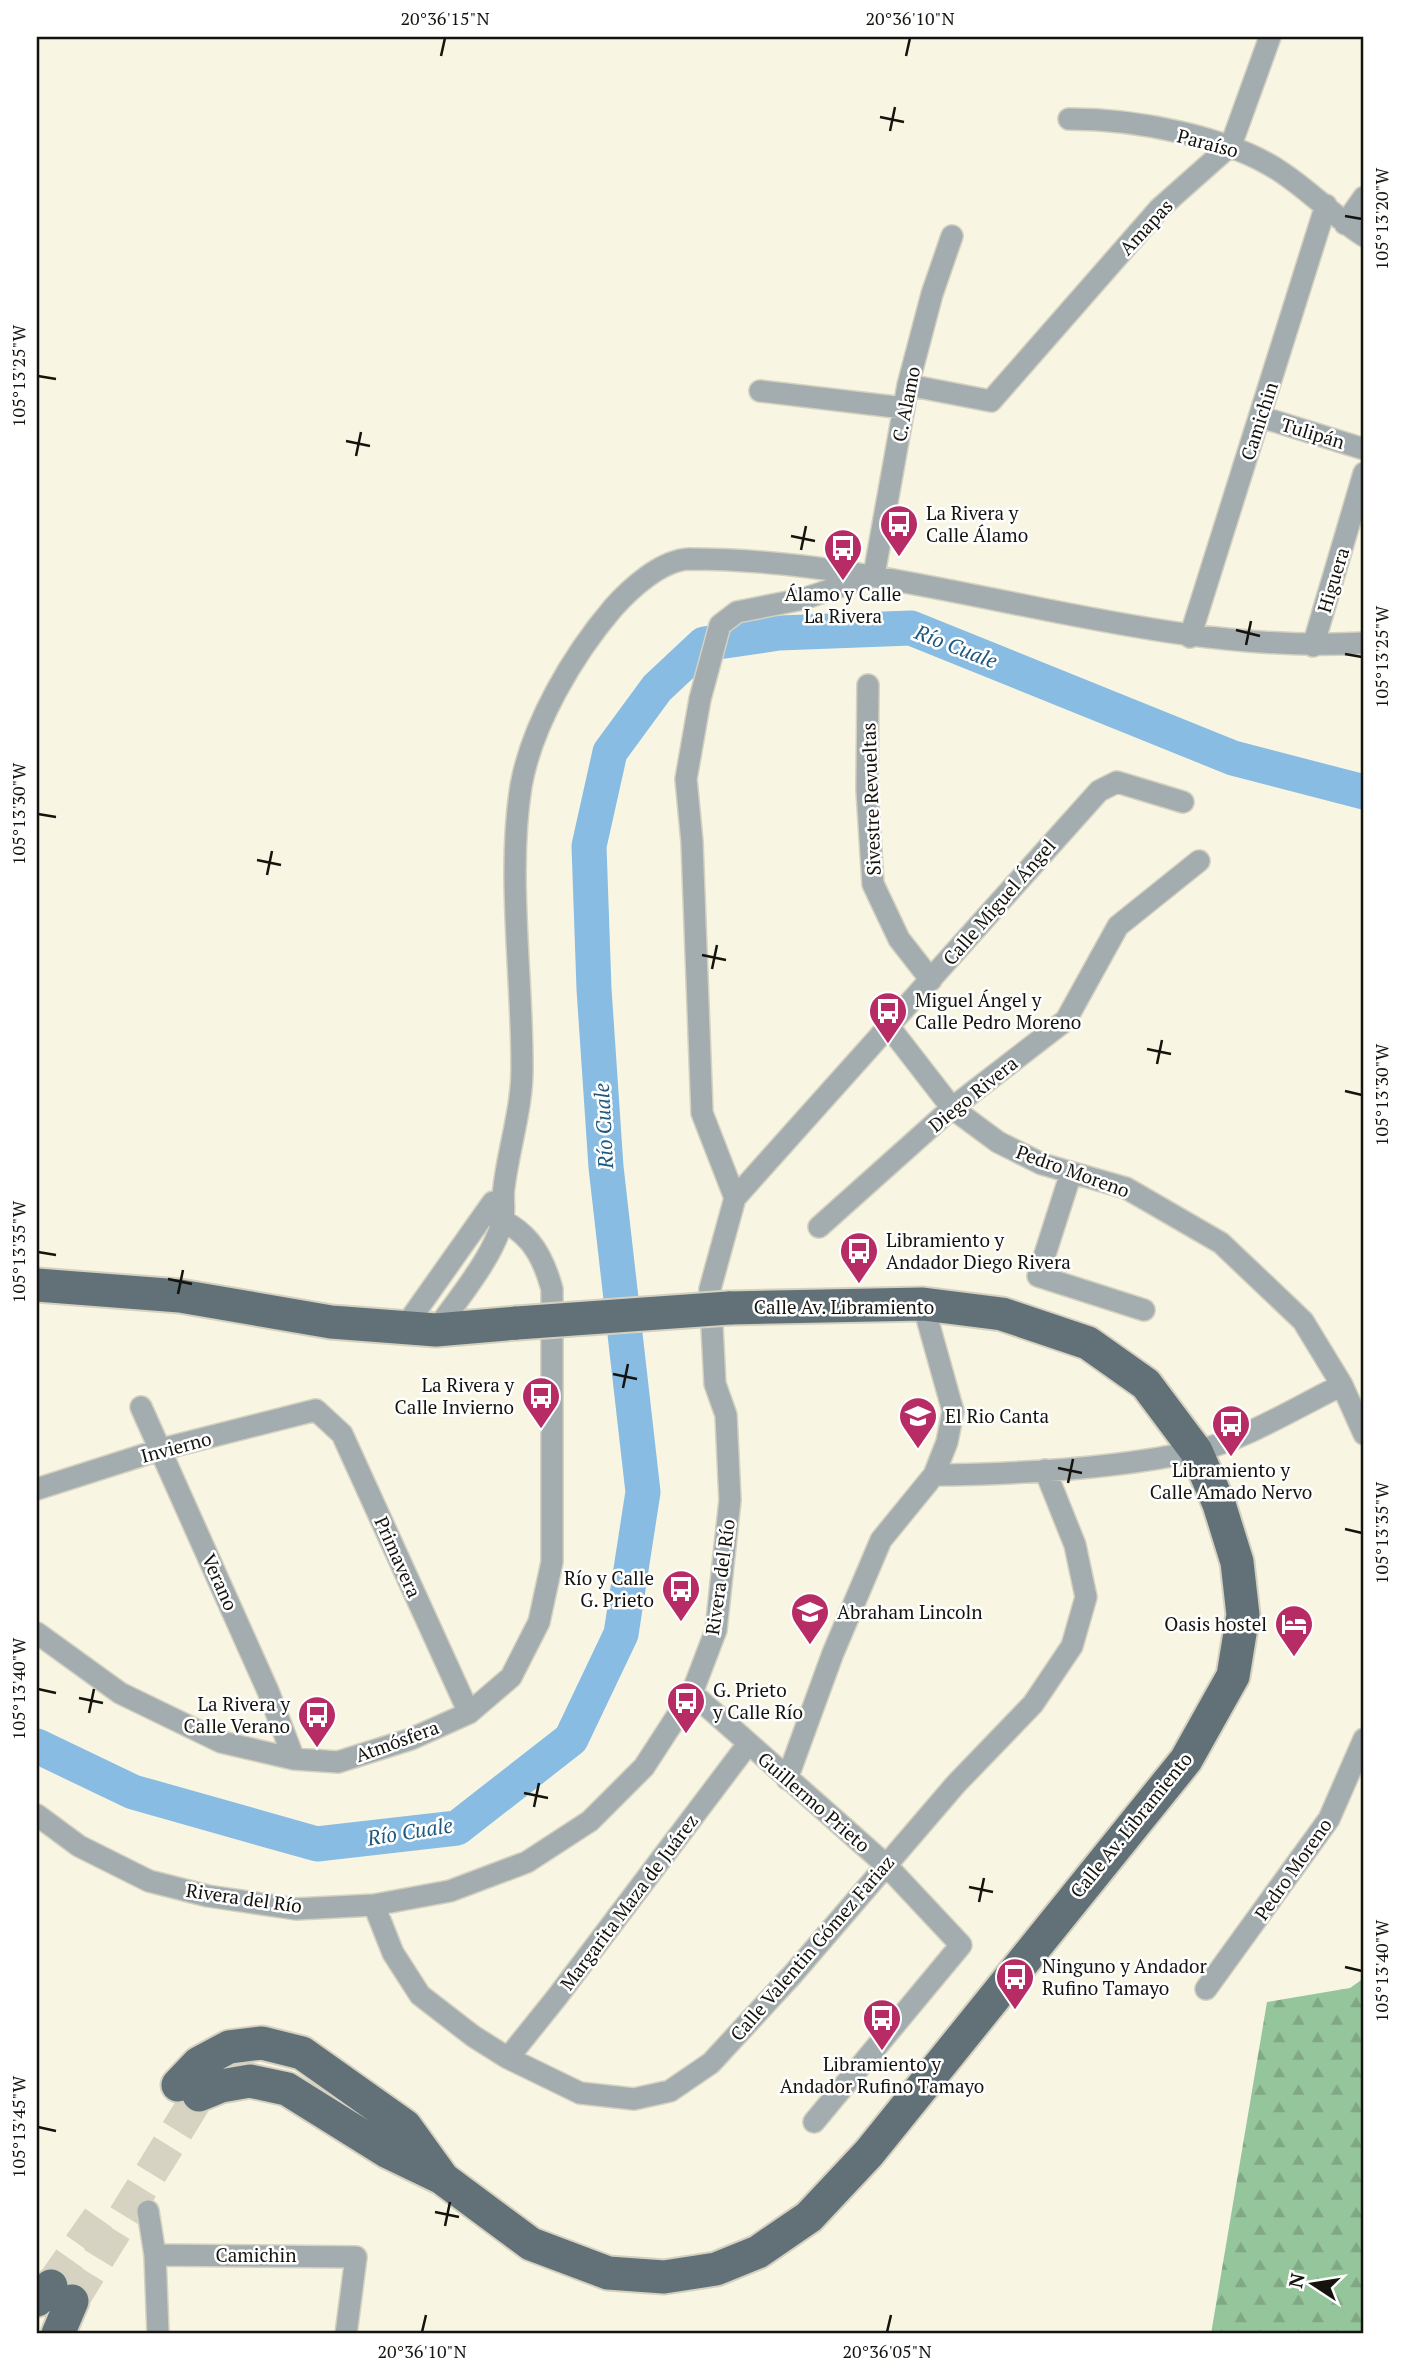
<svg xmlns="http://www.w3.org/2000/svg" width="1401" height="2371" viewBox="0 0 1401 2371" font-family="'PT Serif',serif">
	<defs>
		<pattern id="forest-firs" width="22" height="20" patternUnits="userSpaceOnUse" patternTransform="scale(1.75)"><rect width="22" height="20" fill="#95c59b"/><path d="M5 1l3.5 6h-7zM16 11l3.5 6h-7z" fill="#80a884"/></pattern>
	</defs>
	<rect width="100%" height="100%" fill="#f8f5e2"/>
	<path fill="url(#forest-firs)" d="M 1364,1978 L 1364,2334 L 1211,2334 L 1267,2002 L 1350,1988 Z"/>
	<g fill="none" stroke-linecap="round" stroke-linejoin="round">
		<path stroke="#88bce3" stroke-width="35" d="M 37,1746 L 133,1792 L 317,1844 L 457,1828 L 571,1739 L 621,1634 L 643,1492 L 606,1167 L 594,989 L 589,846 L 610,752 L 657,688 L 704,644 L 779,633 L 911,628 L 1233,758 L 1364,792"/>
		<path stroke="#d6d3c2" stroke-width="33" stroke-dasharray="33 17" stroke-linecap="butt" d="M 51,2286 L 100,2216
			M 72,2301 L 199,2095"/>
		<defs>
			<path id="minor" d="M 1069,119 C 1134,119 1230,136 1284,174 C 1312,193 1336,218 1364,236
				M 1345,224 L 1364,197
				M 908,385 L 991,401 L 1160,208 L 1231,145 L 1270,37
				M 760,391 L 904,408
				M 1261,417 L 1364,449
				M 1190,637 L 1326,205
				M 1313,646 L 1364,473
				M 868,685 L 867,790 L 873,884 L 899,939 L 931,980
				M 890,1028 L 952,1108 L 998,1142 L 1042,1164 L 1126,1188 L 1221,1243 L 1303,1321 L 1342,1385 L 1364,1434
				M 1071,1173 L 1038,1276 L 1144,1310
				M 735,1198 L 702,1113 L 692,842 L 686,779 L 700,699 L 720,625 L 737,612 L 803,599 L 874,575 L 908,385 L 932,294 L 952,236
				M 819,1227 L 952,1108 L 1066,1020 L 1118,926 L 1199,861
				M 404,1328 L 493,1202
				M 436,1330 C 457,1300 496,1254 503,1218 C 505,1208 502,1197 504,1187 C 509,1146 523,1106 522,1064 C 522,975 507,873 521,786 C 532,724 573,655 613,608 C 630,589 661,560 689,559 C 917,559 1135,656 1364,643
				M 141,1407 L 268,1691 L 294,1759
				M 934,1475 C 1017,1474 1115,1469 1196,1451 C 1246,1439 1295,1408 1342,1385
				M 37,1489 L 162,1449 L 316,1410 L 342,1434 L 469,1713
				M 37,1633 L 120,1693 L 221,1742 L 294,1759 L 338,1762 L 411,1739 L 469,1713 L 511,1677 L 539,1622 L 552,1562 L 552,1289 C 541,1249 526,1229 486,1212
				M 692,1693 L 886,1865 L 961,1945 L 814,2122
				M 787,1779 L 833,1653 L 881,1540 L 934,1475 L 947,1442 L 953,1411 L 923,1304
				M 37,1815 L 79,1846 L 149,1881 L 208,1896 L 296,1909 L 374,1905 L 450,1891 L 527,1862 L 590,1821 L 644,1767 L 692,1693 L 716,1630 L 730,1500 L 726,1415 L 715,1384 L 710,1289 L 735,1198 L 1099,791 L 1117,782 L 1183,802
				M 374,1905 L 393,1953 L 420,1995 L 473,2036 L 508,2058 L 580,2093 L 634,2099 L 670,2091 L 711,2063 L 793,1974 L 956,1784 L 1033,1704 L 1072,1646 L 1086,1597 L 1075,1545 L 1045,1470
				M 1206,1989 L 1329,1819 L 1364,1739
				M 508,2058 L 557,1997 L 748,1744
				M 148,2211 L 155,2255 L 158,2334
				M 155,2255 L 356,2257 L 346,2334"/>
			<path id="primary" d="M 37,1285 L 180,1296 L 331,1322 L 436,1330 L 517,1323
				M 178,2085 L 199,2063 L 229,2047 L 262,2043 L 302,2053 L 405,2126 L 441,2176
				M 199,2095 L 221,2086 L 250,2081 L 287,2089 L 388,2152 L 442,2178 L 531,2244 L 608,2273 L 664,2277 L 716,2269 L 758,2252 L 809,2217 L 869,2153 L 1186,1760 L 1233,1676 L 1243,1615 L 1237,1562 L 1219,1504 L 1196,1451 L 1146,1384 L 1088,1343 L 1002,1314 L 923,1304 L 729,1308
				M 37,2300 L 51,2286
				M 58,2334 L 72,2301"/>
		</defs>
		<use href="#minor" stroke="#d4d1c0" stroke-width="24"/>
		<use href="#primary" stroke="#d4d1c0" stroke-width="37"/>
		<use href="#minor" stroke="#a3adb0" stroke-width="21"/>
		<use href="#primary" stroke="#617177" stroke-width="33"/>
		<defs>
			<path id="primary-bridge" d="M 517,1323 L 729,1308"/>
		</defs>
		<use href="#primary-bridge" stroke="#d4d1c0" stroke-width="37" stroke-linecap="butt"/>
		<use href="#primary-bridge" stroke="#617177" stroke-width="33"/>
	</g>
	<path fill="none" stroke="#14130d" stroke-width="2.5" d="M 441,56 L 445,38M 906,56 L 910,38M 880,117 L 904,122M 890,131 L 895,107M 1345,216 L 1362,219M 38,376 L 56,379M 346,441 L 370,446M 356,456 L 361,432M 791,536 L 815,541M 801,550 L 806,526M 1236,630 L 1260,636M 1246,645 L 1251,621M 1345,654 L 1362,657M 38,814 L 56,817M 257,860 L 281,865M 267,875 L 272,851M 702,955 L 726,960M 712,969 L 717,945M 1147,1049 L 1171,1054M 1157,1064 L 1162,1040M 1345,1091 L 1362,1095M 38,1252 L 56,1255M 168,1279 L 192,1284M 178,1294 L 183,1270M 613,1374 L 637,1379M 623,1388 L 628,1364M 1058,1468 L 1082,1473M 1068,1483 L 1073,1459M 1345,1529 L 1362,1533M 38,1689 L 56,1693M 79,1698 L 103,1703M 89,1713 L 94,1689M 524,1793 L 548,1798M 534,1807 L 539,1783M 969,1887 L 993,1892M 979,1902 L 984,1878M 1345,1967 L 1362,1971M 38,2127 L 56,2131M 435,2212 L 459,2217M 445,2226 L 450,2202M 422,2332 L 426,2315M 887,2332 L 891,2315"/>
	<defs>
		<symbol id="bus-pin" viewBox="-11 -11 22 30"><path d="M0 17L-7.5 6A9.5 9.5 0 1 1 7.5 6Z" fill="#b82c66" stroke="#fff"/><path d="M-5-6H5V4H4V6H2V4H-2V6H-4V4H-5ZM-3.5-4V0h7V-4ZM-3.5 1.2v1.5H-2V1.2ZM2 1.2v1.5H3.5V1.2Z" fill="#fff"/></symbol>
		<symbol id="school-pin" viewBox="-11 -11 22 30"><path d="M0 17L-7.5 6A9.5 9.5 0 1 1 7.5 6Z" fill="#b82c66" stroke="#fff"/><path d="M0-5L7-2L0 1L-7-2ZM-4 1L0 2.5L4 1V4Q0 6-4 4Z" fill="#fff"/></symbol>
		<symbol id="hotel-pin" viewBox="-11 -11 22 30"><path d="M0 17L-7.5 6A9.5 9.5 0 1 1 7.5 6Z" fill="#b82c66" stroke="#fff"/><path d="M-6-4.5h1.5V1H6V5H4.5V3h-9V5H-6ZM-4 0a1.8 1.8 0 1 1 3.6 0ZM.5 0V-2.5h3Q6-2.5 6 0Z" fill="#fff"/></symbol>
	</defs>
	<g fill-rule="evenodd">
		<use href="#bus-pin" x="877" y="502" width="44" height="60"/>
		<use href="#bus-pin" x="821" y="526" width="44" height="60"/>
		<use href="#bus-pin" x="866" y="989" width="44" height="60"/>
		<use href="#bus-pin" x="837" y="1229" width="44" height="60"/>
		<use href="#bus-pin" x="519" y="1374" width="44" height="60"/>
		<use href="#school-pin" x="896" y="1394" width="44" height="60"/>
		<use href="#bus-pin" x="1209" y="1402" width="44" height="60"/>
		<use href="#bus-pin" x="659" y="1567" width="44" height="60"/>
		<use href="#school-pin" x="788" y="1590" width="44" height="60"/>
		<use href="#hotel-pin" x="1272" y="1602" width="44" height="60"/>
		<use href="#bus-pin" x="664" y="1679" width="44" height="60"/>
		<use href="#bus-pin" x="295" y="1693" width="44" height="60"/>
		<use href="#bus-pin" x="993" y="1955" width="44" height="60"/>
		<use href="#bus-pin" x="860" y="1996" width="44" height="60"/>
	</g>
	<g text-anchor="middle" stroke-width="5" stroke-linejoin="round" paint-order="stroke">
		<g font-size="19" fill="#14130d" stroke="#fff">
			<text transform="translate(1208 143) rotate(15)" y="7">Paraíso</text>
			<text transform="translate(1146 227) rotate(-47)" y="7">Amapas</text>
			<text transform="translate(906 404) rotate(-79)" y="7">C. Alamo</text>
			<text transform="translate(1259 421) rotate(-72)" y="7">Camichin</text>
			<text transform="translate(1313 433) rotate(17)" y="7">Tulipán</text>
			<text transform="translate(1333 580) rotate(-73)" y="7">Higuera</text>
			<text transform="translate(871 799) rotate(-92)" y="7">Sivestre Revueltas</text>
			<text transform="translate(999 902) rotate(-49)" y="7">Calle Miguel Ángel</text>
			<text transform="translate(973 1094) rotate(-39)" y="7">Diego Rivera</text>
			<text transform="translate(1073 1171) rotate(20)" y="7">Pedro Moreno</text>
			<text x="844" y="1314">Calle Av. Libramiento</text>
			<text transform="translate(176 1447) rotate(-15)" y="7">Invierno</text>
			<text transform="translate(398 1557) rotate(66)" y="7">Primavera</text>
			<text transform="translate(720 1577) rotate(-82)" y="7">Rivera del Río</text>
			<text transform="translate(220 1582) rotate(66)" y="7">Verano</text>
			<text transform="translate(397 1741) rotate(-20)" y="7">Atmósfera</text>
			<text transform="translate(814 1802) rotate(41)" y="7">Guillermo Prieto</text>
			<text transform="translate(1131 1825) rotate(-51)" y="7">Calle Av. Libramiento</text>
			<text transform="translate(1293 1869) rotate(-55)" y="7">Pedro Moreno</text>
			<text transform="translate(244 1898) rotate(8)" y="7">Rivera del Río</text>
			<text transform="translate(629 1902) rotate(-53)" y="7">Margarita Maza de Juárez</text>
			<text transform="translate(812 1948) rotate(-49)" y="7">Calle Valentin Gómez Fariaz</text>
			<text x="256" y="2262">Camichin</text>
		</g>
		<g font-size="19" fill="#14130d" stroke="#fff" text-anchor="start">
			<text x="926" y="520">La Rivera y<tspan x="926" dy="22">Calle Álamo</tspan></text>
			<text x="843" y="601" text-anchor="middle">Álamo y Calle<tspan x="843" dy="22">La Rivera</tspan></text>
			<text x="915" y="1007">Miguel Ángel y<tspan x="915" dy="22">Calle Pedro Moreno</tspan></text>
			<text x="886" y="1247">Libramiento y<tspan x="886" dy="22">Andador Diego Rivera</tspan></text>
			<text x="514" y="1392" text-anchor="end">La Rivera y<tspan x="514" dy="22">Calle Invierno</tspan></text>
			<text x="945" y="1423">El Rio Canta</text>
			<text x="1231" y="1477" text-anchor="middle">Libramiento y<tspan x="1231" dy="22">Calle Amado Nervo</tspan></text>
			<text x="654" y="1585" text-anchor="end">Río y Calle<tspan x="654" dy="22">G. Prieto</tspan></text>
			<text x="837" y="1619">Abraham Lincoln</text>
			<text x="1267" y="1631" text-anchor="end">Oasis hostel</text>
			<text x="713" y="1697">G. Prieto<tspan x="713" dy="22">y Calle Río</tspan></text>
			<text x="290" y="1711" text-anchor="end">La Rivera y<tspan x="290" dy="22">Calle Verano</tspan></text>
			<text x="1042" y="1973">Ninguno y Andador<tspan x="1042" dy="22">Rufino Tamayo</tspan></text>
			<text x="882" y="2071" text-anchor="middle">Libramiento y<tspan x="882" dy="22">Andador Rufino Tamayo</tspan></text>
		</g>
		<g font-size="21" font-style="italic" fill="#1e597f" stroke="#fff">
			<text transform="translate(956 647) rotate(21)" y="7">Río Cuale</text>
			<text transform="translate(604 1126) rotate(-93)" y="7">Río Cuale</text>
			<text transform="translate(410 1832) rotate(-9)" y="7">Río Cuale</text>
		</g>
	</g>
	<rect width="1401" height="2371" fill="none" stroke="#ffffff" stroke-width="77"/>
	<g transform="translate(1313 2284) rotate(282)" stroke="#ffffff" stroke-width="5" paint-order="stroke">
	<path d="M0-5L12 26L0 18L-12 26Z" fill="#14130d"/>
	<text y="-10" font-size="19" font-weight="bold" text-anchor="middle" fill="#14130d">N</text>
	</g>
	<rect x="38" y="38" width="1324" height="2294" fill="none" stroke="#14130d" stroke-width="2.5"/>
	<g font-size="18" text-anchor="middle" fill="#14130d">
		<text x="445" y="25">20°36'15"N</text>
		<text x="910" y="25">20°36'10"N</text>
		<text transform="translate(1382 219) rotate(-90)" y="6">105°13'20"W</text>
		<text transform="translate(19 376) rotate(-90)" y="6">105°13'25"W</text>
		<text transform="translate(1382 657) rotate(-90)" y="6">105°13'25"W</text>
		<text transform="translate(19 814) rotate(-90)" y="6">105°13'30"W</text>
		<text transform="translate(1382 1095) rotate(-90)" y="6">105°13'30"W</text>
		<text transform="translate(19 1252) rotate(-90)" y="6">105°13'35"W</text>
		<text transform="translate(1382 1533) rotate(-90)" y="6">105°13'35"W</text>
		<text transform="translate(19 1689) rotate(-90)" y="6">105°13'40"W</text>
		<text transform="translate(1382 1971) rotate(-90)" y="6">105°13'40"W</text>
		<text transform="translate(19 2127) rotate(-90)" y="6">105°13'45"W</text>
		<text x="422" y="2358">20°36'10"N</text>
		<text x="887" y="2358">20°36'05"N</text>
	</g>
</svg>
